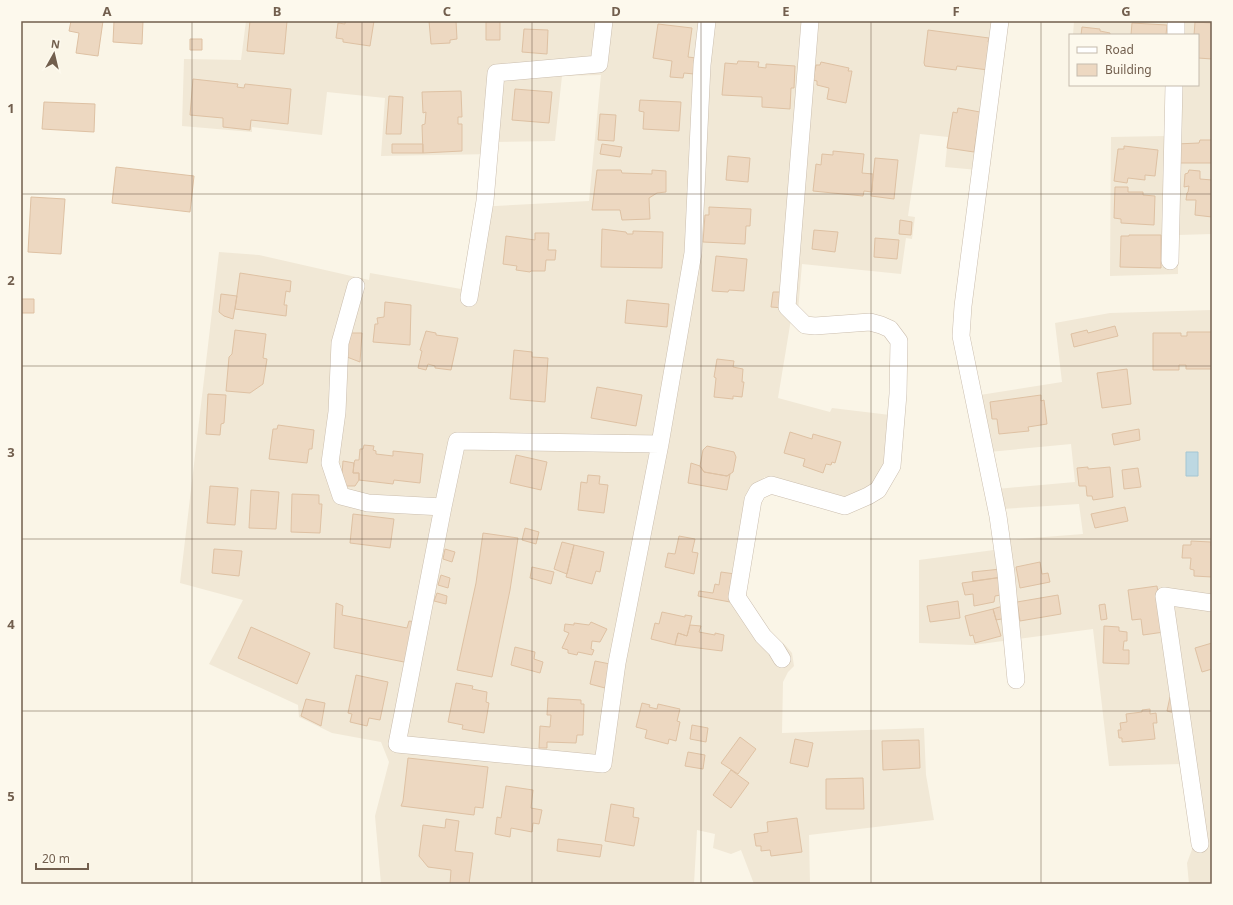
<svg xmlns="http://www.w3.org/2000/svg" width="1233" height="905" viewBox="0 0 1233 905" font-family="'Noto Sans',sans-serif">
	<rect width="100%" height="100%" fill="#faf5e7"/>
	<path fill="#f1e8d6" d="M 246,21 L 1008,21 L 989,171 L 945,167 L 948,137 L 920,134 L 908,216 L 915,217 L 912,239 L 906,238 L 901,274 L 802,264 L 798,311 L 793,307 L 778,398 L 830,412 L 832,408 L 890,415 L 887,463 L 869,489 L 841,500 L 764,477 L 743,593 L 762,622 L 777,638 L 786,646 L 792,653 L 794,666 L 788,672 L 783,682 L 782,733 L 924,728 L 926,775 L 934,820 L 809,835 L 810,884 L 754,884 L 741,850 L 731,854 L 713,848 L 715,834 L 697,830 L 694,884 L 381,884 L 375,816 L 389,762 L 381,742 L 332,733 L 299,717 L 298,705 L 209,664 L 243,600 L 180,583 L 219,252 L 259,255 L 369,280 L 370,273 L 461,289 L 476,207 L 589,201 L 601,75 L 562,76 L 555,141 L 495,142 L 494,154 L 381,156 L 385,98 L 327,92 L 322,135 L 252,127 L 252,132 L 182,126 L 184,59 L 241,60 Z
		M 1074,21 L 1212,21 L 1212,234 L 1178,235 L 1178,274 L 1110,276 L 1111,137 L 1165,136 L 1165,85 L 1198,85 L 1198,35 L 1073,35 Z
		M 1212,310 L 1212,884 L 1189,884 L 1187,863 L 1194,844 L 1181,764 L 1109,766 L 1093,629 L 973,645 L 919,643 L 919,560 L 1009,548 L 1008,540 L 1083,534 L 1079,504 L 1002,509 L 997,489 L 1075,482 L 1071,444 L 989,452 L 980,395 L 1062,382 L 1055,323 L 1110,313 Z"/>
	<path fill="#bdd8e2" stroke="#a4c6d3" d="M 1186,452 L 1198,452 L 1198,476 L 1186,476 Z"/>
	<path fill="#edd8c1" stroke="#dec1a3" d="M 71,21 L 103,21 L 98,56 L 76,53 L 79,33 L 69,31 Z
		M 114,21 L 143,21 L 142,44 L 113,42 Z
		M 250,21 L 287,21 L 284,54 L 247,51 Z
		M 345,21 L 374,21 L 370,46 L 343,42 L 343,39 L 336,38 L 338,23 L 345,24 Z
		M 429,21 L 456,21 L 457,39 L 450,40 L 450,43 L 431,44 Z
		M 486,21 L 500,21 L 500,40 L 486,40 Z
		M 1195,22 L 1212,23 L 1212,59 L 1198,58 L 1198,35 L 1194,35 Z
		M 1132,23 L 1167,25 L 1166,35 L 1131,35 Z
		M 658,24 L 692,28 L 688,57 L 696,58 L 694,74 L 684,73 L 683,78 L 670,77 L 672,61 L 653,58 Z
		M 1082,27 L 1100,29 L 1100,31 L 1110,33 L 1110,35 L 1081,35 Z
		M 524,29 L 548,30 L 547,54 L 522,52 Z
		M 928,30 L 989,38 L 988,42 L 995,42 L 988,70 L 957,66 L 956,70 L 925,66 L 924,63 Z
		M 190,39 L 202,39 L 202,50 L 190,50 Z
		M 738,61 L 759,62 L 758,67 L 766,68 L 766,64 L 795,66 L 794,88 L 791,88 L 790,109 L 762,107 L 762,97 L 722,95 L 725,63 L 737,64 Z
		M 821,62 L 849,68 L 848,71 L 852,71 L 846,103 L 827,99 L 829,88 L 817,85 L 817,81 L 813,80 L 816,65 L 820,65 Z
		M 193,79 L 238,84 L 237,87 L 244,88 L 245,84 L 291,89 L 288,124 L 251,120 L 250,130 L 223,127 L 223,118 L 190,115 Z
		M 515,89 L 552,92 L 549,123 L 512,120 Z
		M 461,91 L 462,117 L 458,117 L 458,124 L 462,124 L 462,151 L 423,153 L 422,125 L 425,124 L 426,112 L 423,113 L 422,92 Z
		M 389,96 L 403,97 L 401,134 L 386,134 Z
		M 640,100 L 681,102 L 679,131 L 643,129 L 644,112 L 639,111 Z
		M 44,102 L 95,104 L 94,132 L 42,129 Z
		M 958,108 L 980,112 L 974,152 L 947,148 L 953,112 L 957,113 Z
		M 600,114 L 616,115 L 614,141 L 598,140 Z
		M 1200,140 L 1212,140 L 1212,163 L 1176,163 L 1176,144 L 1199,143 Z
		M 392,144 L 423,144 L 423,153 L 392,153 Z
		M 602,144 L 622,147 L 620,157 L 600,154 Z
		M 1124,146 L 1158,150 L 1155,176 L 1145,175 L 1145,180 L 1128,178 L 1127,183 L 1114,181 L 1118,149 L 1124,149 Z
		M 833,151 L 864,154 L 862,173 L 873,174 L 872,192 L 864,191 L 863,196 L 813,191 L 816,164 L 821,165 L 822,154 L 833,155 Z
		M 728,156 L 750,158 L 748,182 L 726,180 Z
		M 875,158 L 898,160 L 894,199 L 871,196 Z
		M 116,167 L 194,176 L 190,212 L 112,203 Z
		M 597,170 L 621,170 L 622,173 L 652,174 L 652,170 L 666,171 L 666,192 L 657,193 L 649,198 L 650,219 L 622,220 L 620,210 L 592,210 Z
		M 1189,170 L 1200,171 L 1200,179 L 1212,180 L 1212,217 L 1195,215 L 1196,200 L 1186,200 L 1187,193 L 1188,192 L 1189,186 L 1184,187 L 1185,174 L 1188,173 Z
		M 1115,187 L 1128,187 L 1128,192 L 1143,192 L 1143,195 L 1155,196 L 1154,225 L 1121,223 L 1121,219 L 1114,218 Z
		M 31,197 L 65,199 L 61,254 L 28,252 Z
		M 709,207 L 751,209 L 750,226 L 746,226 L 745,244 L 703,242 L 705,215 L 709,215 Z
		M 900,220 L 912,222 L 911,235 L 899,234 Z
		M 602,229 L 626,232 L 627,234 L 633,234 L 633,231 L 663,232 L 662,268 L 601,267 Z
		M 814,230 L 838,232 L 835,252 L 812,249 Z
		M 535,233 L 549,233 L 548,250 L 556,250 L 555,260 L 546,260 L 545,271 L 531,271 L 530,272 L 516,270 L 517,266 L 503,264 L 506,236 L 535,240 Z
		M 1129,235 L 1161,235 L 1161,268 L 1120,267 L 1121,236 L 1129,236 Z
		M 875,238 L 899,240 L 897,259 L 874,257 Z
		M 716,256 L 747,259 L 744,291 L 729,290 L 728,292 L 712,291 Z
		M 240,273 L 291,281 L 290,292 L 286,291 L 284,305 L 287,305 L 286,316 L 235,309 Z
		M 773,292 L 780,292 L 784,308 L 771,307 Z
		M 221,294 L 237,296 L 233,319 L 224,316 L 219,312 Z
		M 21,299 L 34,299 L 34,313 L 21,313 Z
		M 627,300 L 669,304 L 667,327 L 625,323 Z
		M 385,302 L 411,305 L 410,345 L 373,342 L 375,324 L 378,324 L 377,318 L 384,317 Z
		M 1115,326 L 1118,336 L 1074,347 L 1071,334 L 1087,330 L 1088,333 Z
		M 235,330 L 266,334 L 263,358 L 267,359 L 263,384 L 250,393 L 226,391 L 229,357 L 232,354 Z
		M 426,331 L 436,333 L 436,335 L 458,338 L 451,370 L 435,368 L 435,366 L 428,364 L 426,370 L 418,368 L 422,351 L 420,350 Z
		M 1187,332 L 1212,332 L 1212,369 L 1186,369 L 1186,365 L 1179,365 L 1179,370 L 1153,370 L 1153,333 L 1181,333 L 1181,336 L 1187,336 Z
		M 347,333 L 362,333 L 360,362 L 347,357 Z
		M 514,350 L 532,352 L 532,357 L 548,358 L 545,402 L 510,399 Z
		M 717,359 L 734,361 L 733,367 L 743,369 L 742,382 L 744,382 L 742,397 L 733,396 L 733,399 L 714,397 L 716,378 L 714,377 Z
		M 1127,369 L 1131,404 L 1102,408 L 1097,373 Z
		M 597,387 L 642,395 L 636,426 L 591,418 Z
		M 208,394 L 226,395 L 224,423 L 221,424 L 220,435 L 206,434 Z
		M 1041,395 L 1041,401 L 1044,400 L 1047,424 L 1028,427 L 1029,431 L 999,434 L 997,419 L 992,419 L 990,402 Z
		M 278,425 L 314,430 L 312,449 L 309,449 L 307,463 L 269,459 L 273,429 L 277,429 Z
		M 1139,429 L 1140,440 L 1114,445 L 1112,434 Z
		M 790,432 L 812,439 L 813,434 L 841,442 L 835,463 L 832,462 L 831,465 L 826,464 L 823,473 L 803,466 L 805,459 L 784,453 Z
		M 364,445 L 374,446 L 373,450 L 376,451 L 376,454 L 393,456 L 393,451 L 423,454 L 420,483 L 394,480 L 393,484 L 359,480 L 359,473 L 353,473 L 354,463 L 355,460 L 359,460 L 360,449 L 363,449 Z
		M 707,446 L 734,452 L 736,457 L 733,472 L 727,476 L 704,472 L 700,466 L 703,450 Z
		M 516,455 L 547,462 L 541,490 L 510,483 Z
		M 343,461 L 354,463 L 353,473 L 359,473 L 359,480 L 355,486 L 341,486 Z
		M 691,463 L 700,466 L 704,472 L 727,476 L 730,474 L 727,490 L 688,483 Z
		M 1088,467 L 1088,469 L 1110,467 L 1113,497 L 1093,500 L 1092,496 L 1087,496 L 1086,486 L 1079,486 L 1077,468 Z
		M 1138,468 L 1141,487 L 1124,489 L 1122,470 Z
		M 588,475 L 600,476 L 599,484 L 608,485 L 604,513 L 578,510 L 581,482 L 587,483 Z
		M 210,486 L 238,488 L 235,525 L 207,523 Z
		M 251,490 L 279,492 L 276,529 L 249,528 Z
		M 292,494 L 319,495 L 319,504 L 322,504 L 320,533 L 291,532 Z
		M 1125,507 L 1128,521 L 1095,528 L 1091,514 Z
		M 353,514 L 394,519 L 390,548 L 350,543 Z
		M 525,528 L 539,532 L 536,544 L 522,540 Z
		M 483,533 L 518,538 L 510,590 L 492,677 L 457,670 L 476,583 Z
		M 679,536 L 695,539 L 692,552 L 698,553 L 694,574 L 665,567 L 668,553 L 675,554 Z
		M 1191,541 L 1211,542 L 1211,546 L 1212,546 L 1212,577 L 1194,576 L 1194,570 L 1190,569 L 1191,558 L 1182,558 L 1183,545 L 1191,545 Z
		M 562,542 L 574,545 L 567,574 L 554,569 Z
		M 574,545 L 604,552 L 600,572 L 596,571 L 592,584 L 566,577 Z
		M 214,549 L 242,551 L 239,576 L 212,573 Z
		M 445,549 L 455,552 L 452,562 L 443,559 Z
		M 1040,562 L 1042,574 L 1048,573 L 1050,582 L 1020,588 L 1016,567 Z
		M 532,567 L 554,572 L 551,584 L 530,578 Z
		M 1001,569 L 1003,577 L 973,581 L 972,572 Z
		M 721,572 L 735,574 L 730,602 L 698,596 L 699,591 L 713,593 L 715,584 L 719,585 Z
		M 441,575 L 450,578 L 448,588 L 438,585 Z
		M 1003,577 L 1001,595 L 995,596 L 994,602 L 974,606 L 973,594 L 965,595 L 962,583 Z
		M 1157,586 L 1164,632 L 1143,635 L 1141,619 L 1132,620 L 1128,590 Z
		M 437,593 L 447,596 L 446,604 L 434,601 Z
		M 1058,595 L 1061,614 L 1020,621 L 1017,602 Z
		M 958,601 L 960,618 L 930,622 L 927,606 Z
		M 336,603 L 343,606 L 342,615 L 407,628 L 409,621 L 416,622 L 409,663 L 334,648 Z
		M 1105,604 L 1107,619 L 1101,620 L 1099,605 Z
		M 1006,605 L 1007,618 L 996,620 L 993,609 Z
		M 993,609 L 1001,636 L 975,643 L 973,635 L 970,636 L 965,616 Z
		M 662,612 L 685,617 L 685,615 L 692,616 L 687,636 L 678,633 L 675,645 L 651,639 L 655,623 L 659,624 Z
		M 591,622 L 607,629 L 600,642 L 592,641 L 591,649 L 594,650 L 592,655 L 578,652 L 577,655 L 568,653 L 568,650 L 562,648 L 569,633 L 564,631 L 565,624 L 574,625 L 574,623 L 589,625 Z
		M 690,625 L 701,626 L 699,632 L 715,635 L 715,633 L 724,635 L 722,651 L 675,645 L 678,633 L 687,636 Z
		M 1104,626 L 1119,627 L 1119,631 L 1127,632 L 1127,641 L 1124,641 L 1123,650 L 1129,650 L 1129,664 L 1103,663 Z
		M 251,627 L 310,653 L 297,684 L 238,658 Z
		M 1212,643 L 1212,669 L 1202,672 L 1195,648 Z
		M 515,647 L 535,652 L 534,659 L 543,662 L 540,673 L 511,665 Z
		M 595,661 L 610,664 L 605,688 L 590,684 Z
		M 356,675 L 388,682 L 380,720 L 369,718 L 367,726 L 350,722 L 352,714 L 348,713 Z
		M 456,683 L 473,686 L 472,689 L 487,692 L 486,702 L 489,703 L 484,733 L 462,729 L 463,725 L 448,722 Z
		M 1170,697 L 1177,698 L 1175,713 L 1167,711 Z
		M 548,698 L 581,700 L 581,704 L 584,704 L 583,735 L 577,735 L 576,743 L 547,742 L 547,748 L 539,748 L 540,726 L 550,727 L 551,715 L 547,715 Z
		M 306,699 L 325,703 L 321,726 L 301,716 Z
		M 642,703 L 650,705 L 649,707 L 657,709 L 658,704 L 680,709 L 677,721 L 680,722 L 676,741 L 669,739 L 668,744 L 645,738 L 647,730 L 636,727 Z
		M 1150,709 L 1150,714 L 1156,713 L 1157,723 L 1153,723 L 1155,739 L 1122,742 L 1122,738 L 1119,738 L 1118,730 L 1121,730 L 1120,723 L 1127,722 L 1126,714 L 1142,712 L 1142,710 Z
		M 692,725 L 708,728 L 706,742 L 690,739 Z
		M 740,737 L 756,749 L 738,774 L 721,763 Z
		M 795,739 L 813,743 L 808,767 L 790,763 Z
		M 919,740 L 920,768 L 883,770 L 882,741 Z
		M 688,752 L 705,755 L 703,769 L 685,766 Z
		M 408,758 L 488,767 L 483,808 L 475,807 L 474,815 L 401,806 L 403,801 Z
		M 731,770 L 749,783 L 731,808 L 713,795 Z
		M 863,778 L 864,809 L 826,809 L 826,779 Z
		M 506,786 L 533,790 L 531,808 L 542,810 L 539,824 L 533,823 L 532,832 L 511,828 L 510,837 L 495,834 L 497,817 L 501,818 Z
		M 611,804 L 634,808 L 633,817 L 639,818 L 634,846 L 605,841 Z
		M 797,818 L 802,852 L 771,856 L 770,850 L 761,851 L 761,846 L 756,846 L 754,834 L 768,832 L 767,822 Z
		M 446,819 L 459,821 L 455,851 L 473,853 L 469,884 L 450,884 L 451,870 L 428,867 L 419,856 L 423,825 L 445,828 Z
		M 558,839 L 602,845 L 600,857 L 557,851 Z"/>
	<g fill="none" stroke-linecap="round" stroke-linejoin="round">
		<defs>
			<path id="street" d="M 1000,21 L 963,306 L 961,336 L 998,516 L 1006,573 L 1016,680
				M 1176,35 L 1176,21
				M 1170,261 L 1174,85
				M 356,286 L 340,343 L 337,412 L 330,463 L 341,496 L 368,503 L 443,507
				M 469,298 L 485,201 L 496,73 L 599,64 L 604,21
				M 660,444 L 457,441 L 443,507 L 397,744 L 603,764 L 617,663 L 660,444 L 693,253 L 702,65 L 707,21
				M 782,659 L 776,649 L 763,636 L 737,597 L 753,500 L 758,491 L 771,485 L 845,506 L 868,496 L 878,490 L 892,466 L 898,394 L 899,341 L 890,329 L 881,325 L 870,322 L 815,326 L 805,325 L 787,307 L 810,21
				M 1200,844 L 1164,596 L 1212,603"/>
		</defs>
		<use href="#street" stroke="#cbbeae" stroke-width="18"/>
		<use href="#street" stroke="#fff" stroke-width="17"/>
	</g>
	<path fill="none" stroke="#725f4e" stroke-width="1" stroke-opacity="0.55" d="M 192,21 L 192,884M 362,21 L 362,884M 532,21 L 532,884M 701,21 L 701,884M 871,21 L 871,884M 1041,21 L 1041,884M 21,194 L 1212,194M 21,366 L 1212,366M 21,539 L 1212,539M 21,711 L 1212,711"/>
	<rect width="1233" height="905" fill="none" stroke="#fdf9ed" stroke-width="44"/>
	<rect x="1069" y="34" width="130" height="52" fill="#fdf9ed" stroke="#c5bbad"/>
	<rect x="1077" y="47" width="20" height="6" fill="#ffffff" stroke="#c5bbad"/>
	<text x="1105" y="54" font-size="12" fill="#725f4e">Road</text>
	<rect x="1077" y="64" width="20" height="12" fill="#edd8c1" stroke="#c5bbad"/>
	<text x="1105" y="74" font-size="12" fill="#725f4e">Building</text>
	<g transform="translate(54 54) rotate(8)" stroke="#fdf9ed" stroke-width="3" paint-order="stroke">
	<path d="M0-3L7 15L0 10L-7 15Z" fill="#725f4e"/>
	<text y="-6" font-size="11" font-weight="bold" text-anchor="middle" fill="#725f4e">N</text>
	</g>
	<path d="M36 863v6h52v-6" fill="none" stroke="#725f4e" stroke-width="2"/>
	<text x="42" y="863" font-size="12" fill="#725f4e" stroke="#fdf9ed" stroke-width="3" paint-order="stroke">20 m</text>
	<rect x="22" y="22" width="1189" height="861" fill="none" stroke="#725f4e" stroke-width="1.5"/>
	<g font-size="13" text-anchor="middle" font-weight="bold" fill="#725f4e">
		<text x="107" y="16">A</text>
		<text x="277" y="16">B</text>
		<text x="447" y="16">C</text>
		<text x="616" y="16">D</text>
		<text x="786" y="16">E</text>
		<text x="956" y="16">F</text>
		<text x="1126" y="16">G</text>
		<text x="11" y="113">1</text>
		<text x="11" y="285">2</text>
		<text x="11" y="457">3</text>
		<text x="11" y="629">4</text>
		<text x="11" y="801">5</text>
	</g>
</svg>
